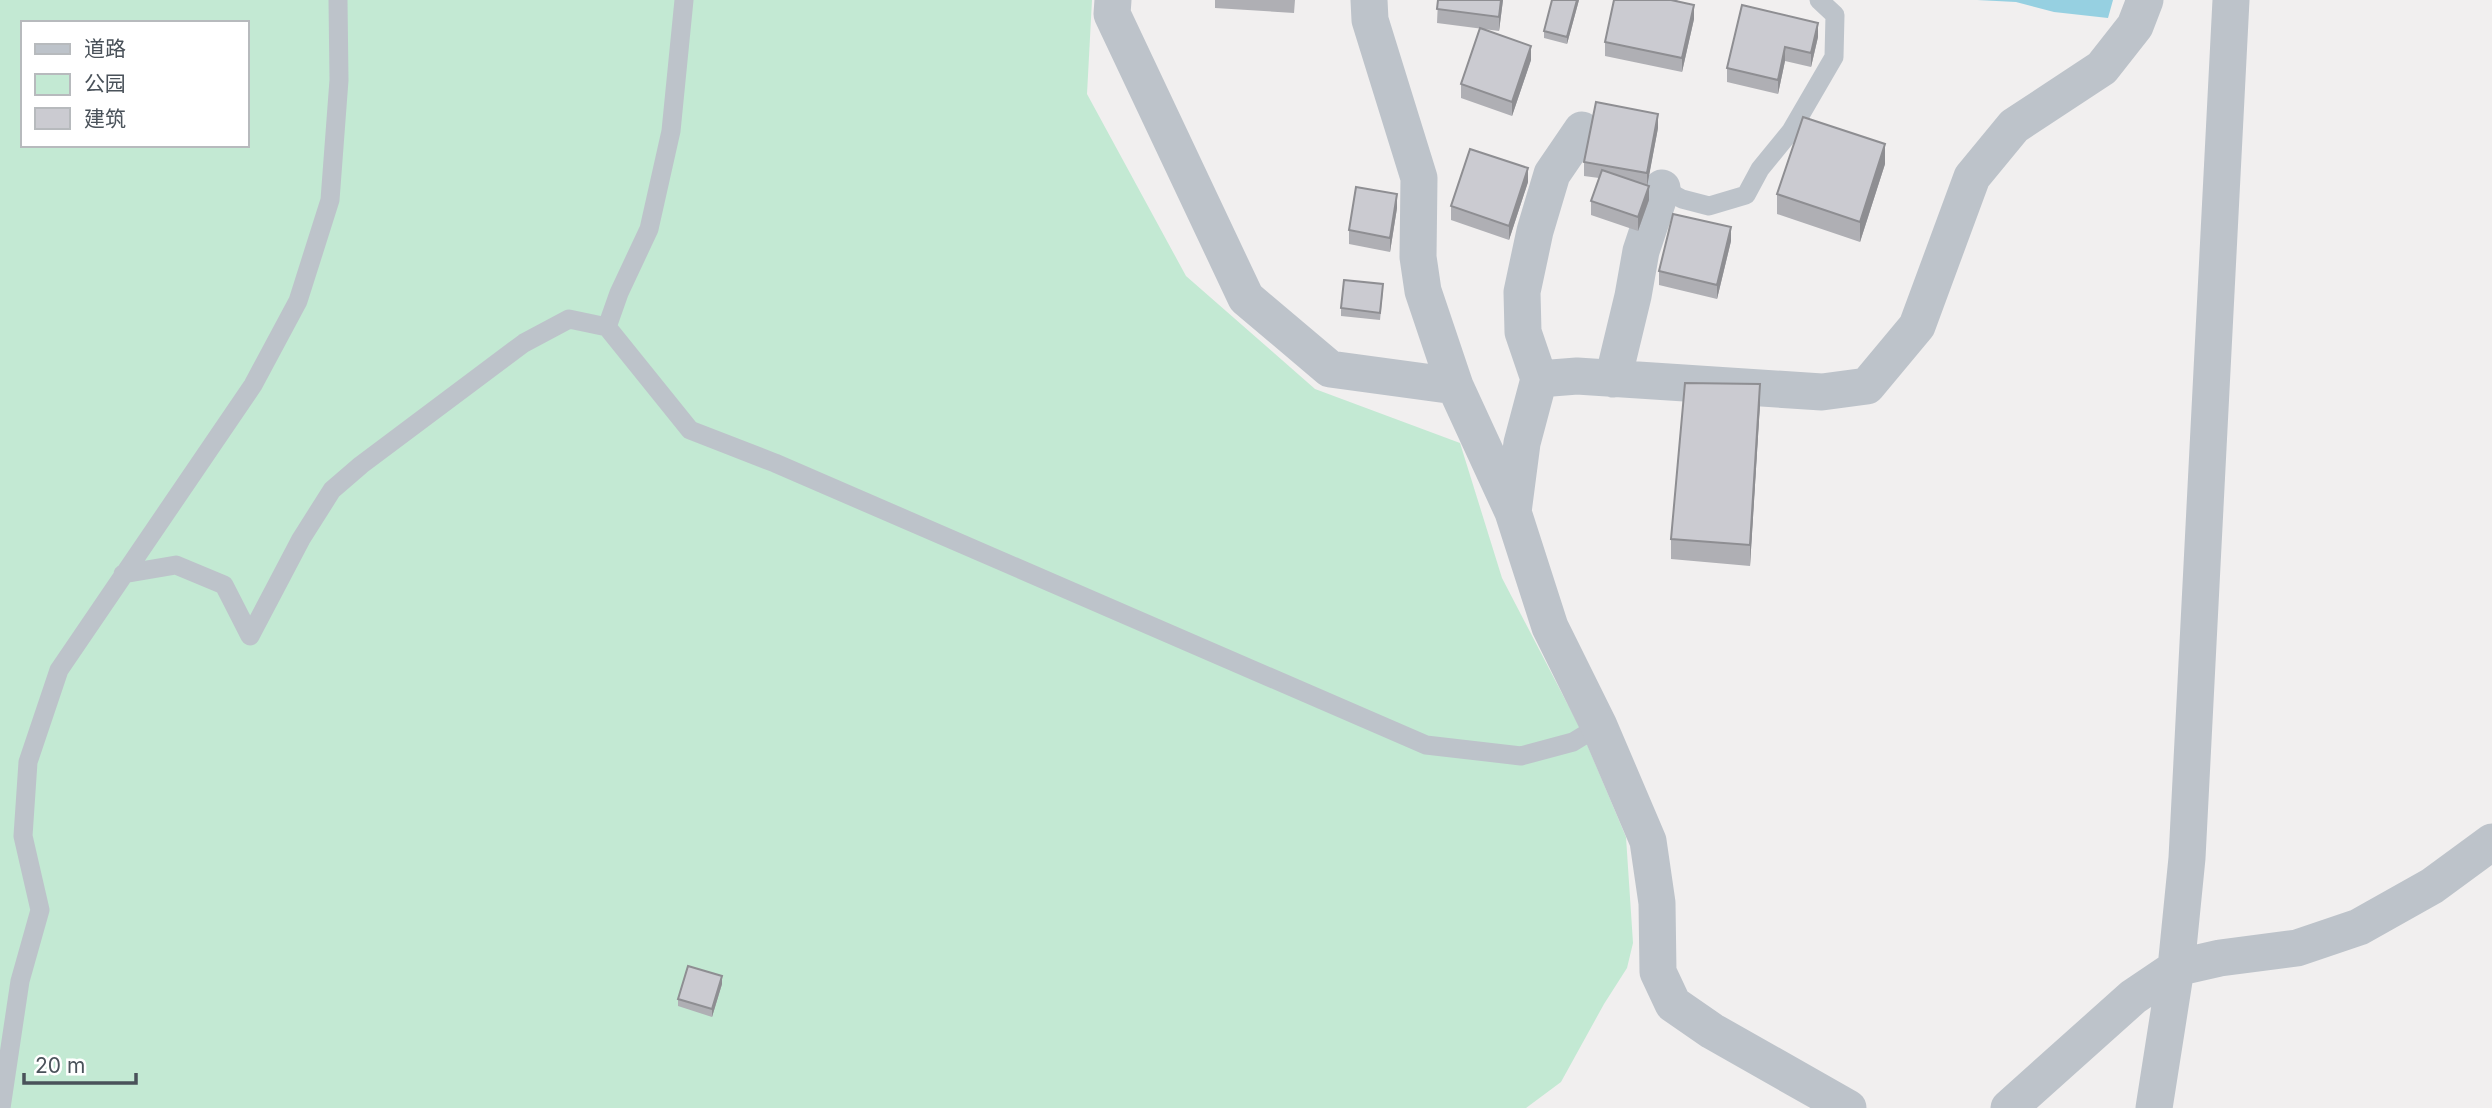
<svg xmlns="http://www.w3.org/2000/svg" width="2492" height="1108" viewBox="0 0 2492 1108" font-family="Inter,'Noto Sans SC',sans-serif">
	<rect width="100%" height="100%" fill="#f1efef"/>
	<path fill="#c3e9d3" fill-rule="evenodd" d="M 0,0 L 1092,0 L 1087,94 L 1186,276 L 1315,389 L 1460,443 L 1502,578 L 1581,730 L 1626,837 L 1633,943 L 1627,968 L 1604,1004 L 1561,1082 L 1526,1108 L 0,1108 ZM 23,23 L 247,23 L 247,145 L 23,145 Z"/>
	<path fill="#96d0e1" d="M 1977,0 L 2113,0 L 2108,18 L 2054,12 L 2016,2 Z"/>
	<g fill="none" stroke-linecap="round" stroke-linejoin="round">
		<path stroke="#bdc3ca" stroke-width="19" d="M 1662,188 L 1682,199 L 1709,206 L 1746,195 L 1760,169 L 1791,131 L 1834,57 L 1835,15 L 1819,0
			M 607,327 L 619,293 L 649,229 L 671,131 L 684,0
			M 123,574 L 176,565 L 224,585 L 250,636 L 301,539 L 332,490 L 361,465 L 524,343 L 569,319 L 607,327 L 690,430 L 775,463 L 1426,745 L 1521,756 L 1573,742 L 1599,726
			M 1,1108 L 20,981 L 40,910 L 23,836 L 28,762 L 59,670 L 253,385 L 298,301 L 330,200 L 339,80 L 338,0"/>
		<path stroke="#bdc3ca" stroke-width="37" d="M 1113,0 L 1112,14 L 1246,298 L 1330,369 L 1455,386
			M 1369,0 L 1370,20 L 1419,178 L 1418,257 L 1423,291 L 1455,386 L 1513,512 L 1550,627 L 1599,726 L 1648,841 L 1657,903 L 1658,972 L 1673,1004 L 1712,1031 L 1848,1108
			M 1539,379 L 1523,332 L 1522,292 L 1535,231 L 1552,174 L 1582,130
			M 1613,379 L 1633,296 L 1641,251 L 1662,188
			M 1513,512 L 1522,443 L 1539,379 L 1577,376 L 1822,392 L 1867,386 L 1917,326 L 1972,177 L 2014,126 L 2102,68 L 2135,26 L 2145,0
			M 2009,1108 L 2133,997 L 2176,968 L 2220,958 L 2297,948 L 2359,927 L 2432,886 L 2492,842
			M 2154,1108 L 2176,968 L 2187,858 L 2231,0"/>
	</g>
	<path fill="#afafb4" d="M 1215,0 L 1295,0 L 1294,13 L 1215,8 Z
		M 1438,0 L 1503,0 L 1499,31 L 1437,23 Z
		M 1552,0 L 1579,0 L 1567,44 L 1544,38 L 1544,31 Z
		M 1614,0 L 1678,0 L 1677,1 L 1694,19 L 1682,72 L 1605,56 L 1605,42 Z
		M 1818,37 L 1811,67 L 1785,61 L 1778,94 L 1727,82 L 1727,68 Z
		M 1531,60 L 1512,116 L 1461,98 L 1461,84 Z
		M 1658,128 L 1647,185 L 1649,200 L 1638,231 L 1591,215 L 1591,201 L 1599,178 L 1584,176 L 1584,162 Z
		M 1885,164 L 1860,242 L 1777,214 L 1777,194 Z
		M 1528,182 L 1509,240 L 1451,220 L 1451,206 Z
		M 1397,208 L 1390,252 L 1349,244 L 1349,230 Z
		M 1731,241 L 1717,299 L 1659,285 L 1659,271 Z
		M 1383,291 L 1380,320 L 1341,316 L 1341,308 Z
		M 1760,404 L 1750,566 L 1671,559 L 1671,539 Z
		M 722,984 L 712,1017 L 678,1006 L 678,999 Z"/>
	<path fill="#8e8e92" d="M 1501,0 L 1503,0 L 1499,31 L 1499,17 Z
		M 1577,0 L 1579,0 L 1567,44 L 1567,37 Z
		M 1694,5 L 1694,19 L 1682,72 L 1682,58 Z
		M 1818,23 L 1818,37 L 1811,67 L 1811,53 Z
		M 1531,46 L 1531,60 L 1512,116 L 1512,102 Z
		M 1785,47 L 1785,61 L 1778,94 L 1778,80 Z
		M 1658,114 L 1658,128 L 1647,187 L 1647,173 Z
		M 1885,144 L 1885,164 L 1860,242 L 1860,222 Z
		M 1528,168 L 1528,182 L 1509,240 L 1509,226 Z
		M 1649,186 L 1649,200 L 1638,231 L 1638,217 Z
		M 1397,194 L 1397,208 L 1390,252 L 1390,238 Z
		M 1731,227 L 1731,241 L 1717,299 L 1717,285 Z
		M 1760,384 L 1760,404 L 1750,566 L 1750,545 Z
		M 722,976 L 722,984 L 712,1017 L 712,1009 Z"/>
	<path fill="#cbcbd1" stroke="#8e8e92" stroke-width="2" d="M 1438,0 L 1501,0 L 1499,17 L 1437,9 Z
		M 1552,0 L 1577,0 L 1567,37 L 1544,31 Z
		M 1614,0 L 1671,0 L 1694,5 L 1682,58 L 1605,42 Z
		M 1742,5 L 1818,23 L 1811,53 L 1785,47 L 1778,80 L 1727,68 Z
		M 1480,28 L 1531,46 L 1512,102 L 1461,84 Z
		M 1596,102 L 1658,114 L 1647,173 L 1584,162 Z
		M 1803,117 L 1885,144 L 1860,222 L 1777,194 Z
		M 1470,149 L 1528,168 L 1509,226 L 1451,206 Z
		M 1602,170 L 1649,186 L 1638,217 L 1591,201 Z
		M 1356,187 L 1397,194 L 1390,238 L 1349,230 Z
		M 1673,214 L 1731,227 L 1717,285 L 1659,271 Z
		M 1344,280 L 1383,284 L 1380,313 L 1341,308 Z
		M 1685,383 L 1760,384 L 1750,545 L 1671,539 Z
		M 688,966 L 722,976 L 712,1009 L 678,999 Z"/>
	<rect x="21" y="21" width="228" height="126" fill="#ffffff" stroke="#b7babd" stroke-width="2"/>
	<rect x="35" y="44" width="35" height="10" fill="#bdc3ca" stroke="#b7babd" stroke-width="2"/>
	<text x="84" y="56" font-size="21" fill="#4a525a">道路</text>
	<rect x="35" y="74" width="35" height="21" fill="#c3e9d3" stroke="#b7babd" stroke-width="2"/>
	<text x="84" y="91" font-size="21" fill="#4a525a">公园</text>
	<rect x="35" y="108" width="35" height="21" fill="#cbcbd1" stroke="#b7babd" stroke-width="2"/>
	<text x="84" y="126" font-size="21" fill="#4a525a">建筑</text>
	<path d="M24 1073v10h112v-10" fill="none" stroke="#4a525a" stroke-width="3.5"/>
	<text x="35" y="1073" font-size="21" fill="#4a525a" stroke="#ffffff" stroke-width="5" paint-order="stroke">20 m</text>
</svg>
